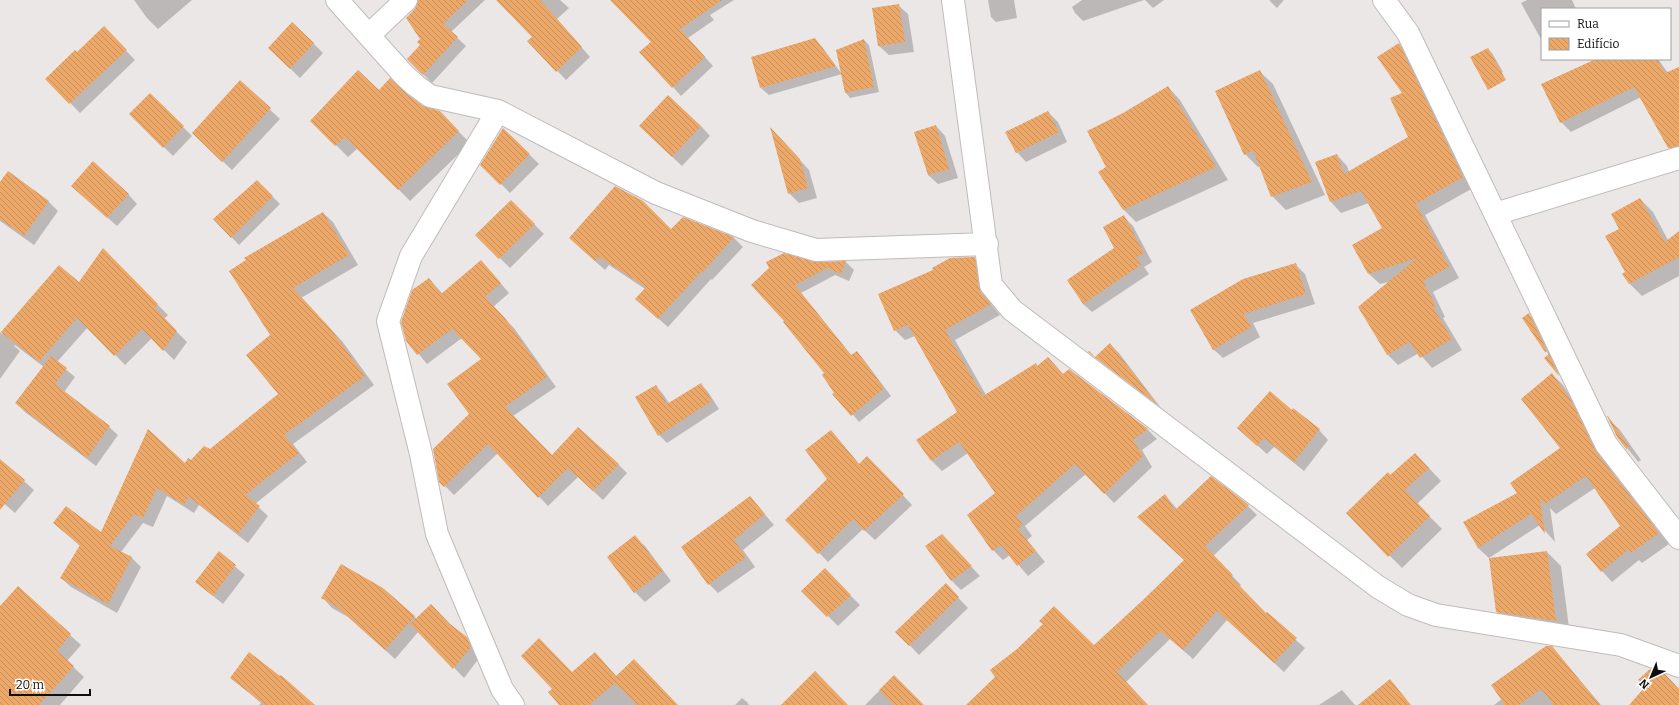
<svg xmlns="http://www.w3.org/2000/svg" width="1679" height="705" viewBox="0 0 1679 705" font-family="Bitter,serif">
	<defs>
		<pattern id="building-back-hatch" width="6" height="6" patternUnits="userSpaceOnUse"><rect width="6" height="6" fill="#eca869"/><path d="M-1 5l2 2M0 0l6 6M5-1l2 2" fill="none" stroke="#c98f5a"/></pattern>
	</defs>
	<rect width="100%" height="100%" fill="#ebe7e6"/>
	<path fill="#0003" d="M 134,0 L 192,0 L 158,29 L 147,18 Z
		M 418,0 L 485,0 L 451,32 L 466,46 L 432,83 L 408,59 L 421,45 L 421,39 L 407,18 L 419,4 Z
		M 498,0 L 560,0 L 569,8 L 557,19 L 590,57 L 566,80 L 529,41 L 533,37 Z
		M 612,0 L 734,0 L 710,15 L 714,20 L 688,38 L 713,66 L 681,96 L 673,87 L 653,42 Z
		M 988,0 L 1014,0 L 1017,18 L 996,22 L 991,17 Z
		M 1082,0 L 1144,0 L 1083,21 L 1075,13 L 1072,7 Z
		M 1145,0 L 1164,0 L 1153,8 Z
		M 1269,0 L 1284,0 L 1277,8 Z
		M 1527,0 L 1572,0 L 1576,9 L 1542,9 L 1542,41 L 1521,3 Z
		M 898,5 L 908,14 L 914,52 L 889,55 L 879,46 Z
		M 113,37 L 135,60 L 80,113 L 47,79 L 77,54 Z
		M 814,39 L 822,47 L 841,73 L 864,40 L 869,45 L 879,92 L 850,98 L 846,93 L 842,74 L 769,95 L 761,88 Z
		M 313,43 L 323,53 L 300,78 L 269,48 Z
		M 1399,44 L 1409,54 L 1473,188 L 1425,215 L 1459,278 L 1433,292 L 1445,317 L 1443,318 L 1462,350 L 1432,368 L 1419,353 L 1398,365 L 1388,355 L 1360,307 L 1392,281 L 1380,284 L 1369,274 L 1383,228 L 1369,203 L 1341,213 L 1331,202 L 1316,162 L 1337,155 L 1347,166 L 1349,172 L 1409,138 Z
		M 1488,49 L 1492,53 L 1503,72 L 1486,81 Z
		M 1599,59 L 1658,59 L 1668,73 L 1679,68 L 1679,157 L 1669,148 L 1641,97 L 1571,132 L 1561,122 Z
		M 1259,71 L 1273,84 L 1325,195 L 1286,210 L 1272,196 L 1260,166 L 1258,167 L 1245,154 Z
		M 240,82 L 280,119 L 232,170 L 203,143 Z
		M 1168,87 L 1180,100 L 1228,180 L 1136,222 L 1124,210 L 1099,173 L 1107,167 L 1125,112 Z
		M 379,91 L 439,112 L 470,143 L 410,201 L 358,148 L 348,157 L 312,121 Z
		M 150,94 L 192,136 L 173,156 L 130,114 Z
		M 1048,112 L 1058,122 L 1067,142 L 1026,162 L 1017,152 Z
		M 701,126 L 710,136 L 682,166 L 650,136 Z
		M 936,126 L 945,136 L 958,178 L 938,184 L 928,175 Z
		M 503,129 L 539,164 L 510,193 L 482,165 Z
		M 780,138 L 809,170 L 817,198 L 799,203 L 789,193 Z
		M 8,172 L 49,202 L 58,211 L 34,245 L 0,221 L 0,184 Z
		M 257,181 L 280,204 L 239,245 L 214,219 Z
		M 128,194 L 137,204 L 117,226 L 82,195 Z
		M 1640,199 L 1653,212 L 1668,240 L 1679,232 L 1679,276 L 1642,296 L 1630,284 L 1623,274 L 1626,272 Z
		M 511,201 L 544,234 L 510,268 L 477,235 Z
		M 323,213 L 333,222 L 358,265 L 301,298 L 342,341 L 374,385 L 293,444 L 307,462 L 255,504 L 268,516 L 248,543 L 199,505 L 194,513 L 167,496 L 153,527 L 143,523 L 121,552 L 132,558 L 141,567 L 117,613 L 71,587 L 61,578 L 80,546 L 54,523 L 101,534 L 185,464 L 210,451 L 280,394 L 271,335 Z
		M 1124,217 L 1133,226 L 1152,262 L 1144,267 L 1149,274 L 1092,312 L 1083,304 L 1116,249 Z
		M 683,218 L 734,238 L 743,247 L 712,280 L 711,279 L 668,327 L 646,308 L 645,289 L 609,265 L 605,270 L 579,247 L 671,231 Z
		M 103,250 L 168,315 L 164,319 L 187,342 L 174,360 L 152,338 L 125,365 L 88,327 L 57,362 L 75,377 L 64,392 L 109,427 L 118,435 L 96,466 L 25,412 L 16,403 L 44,367 L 15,345 L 14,346 L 20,351 L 0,379 L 0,332 L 2,334 L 60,267 L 79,284 Z
		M 974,258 L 984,268 L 988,298 L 991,304 L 1000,315 L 955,340 L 986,395 L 1036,365 L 1038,367 L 1048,358 L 1064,375 L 1147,429 L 1157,439 L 1142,450 L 1152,467 L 1114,503 L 1086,474 L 1025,526 L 1032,536 L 1027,540 L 1045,562 L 1028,576 L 1010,555 L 1003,560 L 993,550 L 997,493 L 968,453 L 942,471 L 932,461 L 918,440 L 959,412 L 915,336 L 905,340 L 895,330 Z
		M 846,262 L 854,270 L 849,281 L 835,275 L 801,293 L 852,356 L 857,353 L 864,360 L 891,396 L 859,422 L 835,393 L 826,373 L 786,321 L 753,285 L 816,263 Z
		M 1295,264 L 1305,274 L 1315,304 L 1253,323 L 1260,337 L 1223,358 L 1213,349 L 1191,311 Z
		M 490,271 L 509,293 L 493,307 L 514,328 L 556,387 L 513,416 L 552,456 L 618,464 L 627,473 L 603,500 L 578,477 L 548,506 L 498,453 L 454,495 L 440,481 L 470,414 L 483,359 L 462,338 L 427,364 L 407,340 L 429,279 L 443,294 Z
		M 1529,315 L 1539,324 L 1556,361 L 1554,362 L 1562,378 L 1545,358 L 1549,355 L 1546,351 Z
		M 1110,344 L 1119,353 L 1161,408 L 1096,358 Z
		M 1552,374 L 1563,385 L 1582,414 L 1606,463 L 1669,544 L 1642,563 L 1639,560 L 1612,582 L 1602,571 L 1621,526 L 1595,488 L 1556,514 L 1550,508 L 1555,542 L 1540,525 L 1489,558 L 1478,548 L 1465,523 L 1518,493 L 1562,448 Z
		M 701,384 L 708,392 L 719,409 L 667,443 L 659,435 L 656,386 L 663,394 L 669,403 Z
		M 1292,412 L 1319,430 L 1328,440 L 1304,471 L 1274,447 L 1267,454 L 1248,437 Z
		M 1608,418 L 1620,430 L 1641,460 L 1638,462 L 1640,464 L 1618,437 Z
		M 831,431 L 860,465 L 877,467 L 912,505 L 875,540 L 863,529 L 828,562 L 787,520 L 828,479 Z
		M 0,460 L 34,490 L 15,513 L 0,500 Z
		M 1427,466 L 1441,481 L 1417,504 L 1442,529 L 1402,568 L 1347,513 L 1390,477 Z
		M 1165,495 L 1177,509 L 1248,506 L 1257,515 L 1213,556 L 1241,585 L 1239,587 L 1266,614 L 1305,648 L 1284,672 L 1227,620 L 1193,659 L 1170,639 L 1126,682 L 1147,705 L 968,705 L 1094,647 L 1144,601 L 1185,560 Z
		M 750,497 L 774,525 L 743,550 L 755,567 L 718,593 L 709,584 Z
		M 635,537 L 645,546 L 671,581 L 645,602 L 635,592 Z
		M 951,545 L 980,576 L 961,590 L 952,581 L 927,547 Z
		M 1547,552 L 1561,566 L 1570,635 L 1511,626 L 1497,612 Z
		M 219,553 L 245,575 L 223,604 L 196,582 Z
		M 825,570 L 860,605 L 838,626 L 803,591 Z
		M 946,585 L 968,608 L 919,655 L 897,632 Z
		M 383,589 L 417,619 L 451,626 L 476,648 L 480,657 L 464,678 L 419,631 L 395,659 L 348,617 L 332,608 L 323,598 Z
		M 27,596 L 81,645 L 67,661 L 84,677 L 60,705 L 0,705 L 0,621 Z
		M 1552,647 L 1601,705 L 1494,705 L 1502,699 Z
		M 595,653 L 617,677 L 677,705 L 561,705 L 572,673 Z
		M 894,676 L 923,705 L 865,705 Z
		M 231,678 L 313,705 L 259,705 L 261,703 Z
		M 1342,690 L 1355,705 L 1319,705 Z
		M 742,698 L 747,702 L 749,705 L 735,705 Z"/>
	<path fill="url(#building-back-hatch)" d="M 418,0 L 468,0 L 443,24 L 458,37 L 423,75 L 407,59 L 420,45 L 417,42 L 420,39 L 406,18 L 415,9 Z
		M 496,0 L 540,0 L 582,47 L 556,72 L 527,41 L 532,37 Z
		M 610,0 L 722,0 L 680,29 L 705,57 L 672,88 L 639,52 L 651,42 Z
		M 899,4 L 905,42 L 878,46 L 872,8 Z
		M 292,22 L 314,43 L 290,69 L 268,48 Z
		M 104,26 L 127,50 L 69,104 L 45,79 L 75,50 L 77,52 Z
		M 815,38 L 836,66 L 760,88 L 751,57 Z
		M 864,39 L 874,87 L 845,93 L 836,50 Z
		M 1399,43 L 1463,177 L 1416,204 L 1449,267 L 1423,281 L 1436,306 L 1433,307 L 1452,339 L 1420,358 L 1410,342 L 1387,355 L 1358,307 L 1417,258 L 1368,274 L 1352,245 L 1382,228 L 1361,191 L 1330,202 L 1315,162 L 1337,154 L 1344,174 L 1408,137 L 1390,98 L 1402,93 L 1377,57 Z
		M 1488,48 L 1506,80 L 1488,90 L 1470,57 Z
		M 1596,59 L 1657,59 L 1665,73 L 1679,67 L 1679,146 L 1668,148 L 1634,87 L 1560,123 L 1541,84 Z
		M 358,70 L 379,90 L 390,78 L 407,94 L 423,106 L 440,111 L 459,131 L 398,190 L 345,137 L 335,146 L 310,121 Z
		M 1260,70 L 1312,182 L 1271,197 L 1253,150 L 1244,155 L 1215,91 Z
		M 240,80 L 271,108 L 222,162 L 192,133 Z
		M 1168,86 L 1216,167 L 1123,210 L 1098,172 L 1106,167 L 1087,131 L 1125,112 Z
		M 150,93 L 184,126 L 163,148 L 129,114 Z
		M 668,95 L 701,126 L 672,157 L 639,126 Z
		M 1048,111 L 1059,132 L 1016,153 L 1005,132 Z
		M 936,125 L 949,169 L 928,175 L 914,132 Z
		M 770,127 L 800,159 L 808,188 L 788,194 Z
		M 503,128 L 530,154 L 500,185 L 480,165 Z
		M 93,161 L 129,194 L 107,218 L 71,186 Z
		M 8,171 L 49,201 L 24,236 L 0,219 L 0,182 Z
		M 257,180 L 273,196 L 231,238 L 213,219 Z
		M 615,186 L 643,201 L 671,229 L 683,217 L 734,237 L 703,272 L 702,271 L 658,319 L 635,299 L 646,287 L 599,257 L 595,261 L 569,238 Z
		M 1640,198 L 1665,242 L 1679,231 L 1679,257 L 1629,284 L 1622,274 L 1625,272 L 1605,236 L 1619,229 L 1611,214 Z
		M 511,200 L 535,224 L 499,259 L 475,235 Z
		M 323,212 L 349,255 L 293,288 L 331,329 L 365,376 L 284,435 L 299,453 L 245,495 L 260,506 L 238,534 L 189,497 L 184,505 L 157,488 L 143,518 L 134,514 L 110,546 L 132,557 L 108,604 L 60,578 L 80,545 L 53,523 L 66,506 L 101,532 L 148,429 L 185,463 L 188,458 L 191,460 L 204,446 L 210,449 L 278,394 L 246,355 L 270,335 L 229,271 L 246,260 L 244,258 Z
		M 1124,215 L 1144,253 L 1136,258 L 1141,265 L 1083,304 L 1067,280 L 1114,248 L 1103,227 Z
		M 103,248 L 158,304 L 155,308 L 177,331 L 163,351 L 142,329 L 114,356 L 77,318 L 39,362 L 1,332 L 59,265 L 79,282 Z
		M 784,253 L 816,262 L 846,261 L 841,274 L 827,268 L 795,285 L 851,355 L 857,351 L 884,388 L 851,416 L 832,394 L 834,393 L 822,375 L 824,373 L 783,322 L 784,321 L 751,285 L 769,268 L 766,262 Z
		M 975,257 L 979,287 L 981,293 L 991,304 L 945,330 L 983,396 L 1036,363 L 1037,366 L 1048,357 L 1063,374 L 1069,369 L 1148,429 L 1133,440 L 1143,456 L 1104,494 L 1075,464 L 1016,516 L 1023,525 L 1018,529 L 1036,551 L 1017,566 L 1001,545 L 992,551 L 967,515 L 995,493 L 959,442 L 931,461 L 916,440 L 957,412 L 908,325 L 894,331 L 878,294 L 933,270 L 932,268 L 950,258 Z
		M 481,260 L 501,283 L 485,297 L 505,318 L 547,377 L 505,407 L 552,455 L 578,427 L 619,464 L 593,491 L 568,468 L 538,498 L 488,444 L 444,487 L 439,482 L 433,449 L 469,414 L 447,384 L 481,359 L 452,329 L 417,355 L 406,341 L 401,322 L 412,290 L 429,278 L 441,294 Z
		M 1296,263 L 1306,294 L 1244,314 L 1251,327 L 1213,350 L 1190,310 L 1243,279 Z
		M 1529,313 L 1547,351 L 1545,352 L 1522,318 Z
		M 1110,343 L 1157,404 L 1088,352 L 1089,351 L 1095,357 Z
		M 1549,354 L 1559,376 L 1544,358 Z
		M 51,356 L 67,368 L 55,384 L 110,426 L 87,458 L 15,403 Z
		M 1552,373 L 1572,402 L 1596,452 L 1659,533 L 1631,553 L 1629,549 L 1601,572 L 1586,554 L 1620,526 L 1586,476 L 1545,504 L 1540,499 L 1545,534 L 1531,514 L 1478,548 L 1463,522 L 1517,493 L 1510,483 L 1560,448 L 1521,399 Z
		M 701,383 L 712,401 L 658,436 L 635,397 L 656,385 L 667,404 Z
		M 1270,391 L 1292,410 L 1293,408 L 1320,429 L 1294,462 L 1264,438 L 1257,446 L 1237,428 Z
		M 1607,416 L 1608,416 L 1629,447 L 1626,449 L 1634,459 L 1617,437 Z
		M 831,430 L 859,464 L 867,456 L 904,494 L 864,531 L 853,519 L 818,554 L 785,520 L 827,479 L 805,450 Z
		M 1415,453 L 1429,468 L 1405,490 L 1430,516 L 1388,557 L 1346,513 L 1388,472 L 1390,475 Z
		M 0,459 L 25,480 L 0,510 Z
		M 1211,476 L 1249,505 L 1205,546 L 1233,575 L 1231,577 L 1266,613 L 1267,612 L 1297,638 L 1274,663 L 1217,611 L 1183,650 L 1160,631 L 1117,672 L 1148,705 L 966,705 L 995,677 L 990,670 L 1017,649 L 1043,624 L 1039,621 L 1054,606 L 1094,645 L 1143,600 L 1184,560 L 1137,517 L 1165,494 L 1175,510 Z
		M 750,496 L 765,514 L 734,540 L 746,557 L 708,585 L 681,547 Z
		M 942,534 L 972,566 L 951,581 L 925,546 Z
		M 635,535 L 663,571 L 634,593 L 607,557 Z
		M 219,551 L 236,565 L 213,596 L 195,582 Z
		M 1547,551 L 1556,621 L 1496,612 L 1489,558 Z
		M 341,564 L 383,588 L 415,616 L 385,650 L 337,607 L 321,598 Z
		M 825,568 L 851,595 L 827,617 L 801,591 Z
		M 946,583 L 959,597 L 909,646 L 895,632 Z
		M 18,586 L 71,634 L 57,651 L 74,666 L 39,705 L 0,705 L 0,606 Z
		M 431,604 L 450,624 L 467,637 L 471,647 L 453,669 L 410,624 Z
		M 539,638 L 572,672 L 595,652 L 616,676 L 634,659 L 678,705 L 637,705 L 615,683 L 589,705 L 559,705 L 548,692 L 552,689 L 521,656 Z
		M 1546,646 L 1552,646 L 1600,705 L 1554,705 L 1541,689 L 1519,705 L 1505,705 L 1491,685 Z
		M 249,652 L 280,676 L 281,675 L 315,705 L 265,705 L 230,678 Z
		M 1650,669 L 1665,674 L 1679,689 L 1679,705 L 1629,705 L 1645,687 L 1638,680 Z
		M 815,671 L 848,705 L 781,705 Z
		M 894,675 L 924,705 L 894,705 L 879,690 Z
		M 1390,679 L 1411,705 L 1358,705 Z"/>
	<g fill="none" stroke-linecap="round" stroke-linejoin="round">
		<defs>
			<path id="minor" d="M 337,0 L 404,75 L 415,85 L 430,96 L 498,111 L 656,193 L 752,231 L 816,250 L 987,244
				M 953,0 L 991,285 L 1012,310 L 1378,587 L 1408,605 L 1436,615 L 1621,645 L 1679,666
				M 1384,0 L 1408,33 L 1606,444 L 1679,538
				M 369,35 L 406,0
				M 498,111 L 411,256 L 388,321 L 421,454 L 437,534 L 502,689 L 513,705
				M 1495,214 L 1679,158"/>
		</defs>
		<use href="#minor" stroke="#c0bbba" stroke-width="24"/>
		<use href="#minor" stroke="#fff" stroke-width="22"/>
	</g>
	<rect x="1541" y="8" width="130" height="52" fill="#ffffff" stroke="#9f9f9f"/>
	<rect x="1549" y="21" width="20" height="6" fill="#ffffff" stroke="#9f9f9f"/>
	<text x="1577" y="28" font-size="12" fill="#100e0e">Rua</text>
	<rect x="1549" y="38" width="20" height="12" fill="url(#building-back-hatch)" stroke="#9f9f9f"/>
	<text x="1577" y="48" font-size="12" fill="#100e0e">Edifício</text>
	<g transform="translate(1651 677) rotate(224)" stroke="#ffffff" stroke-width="3" paint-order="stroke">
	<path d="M0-3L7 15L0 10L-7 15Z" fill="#100e0e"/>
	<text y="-6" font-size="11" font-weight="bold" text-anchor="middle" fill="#100e0e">N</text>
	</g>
	<path d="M10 689v6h80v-6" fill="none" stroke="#100e0e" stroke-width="2"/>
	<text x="16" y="689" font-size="12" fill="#100e0e" stroke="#ffffff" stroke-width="3" paint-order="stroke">20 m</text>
</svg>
